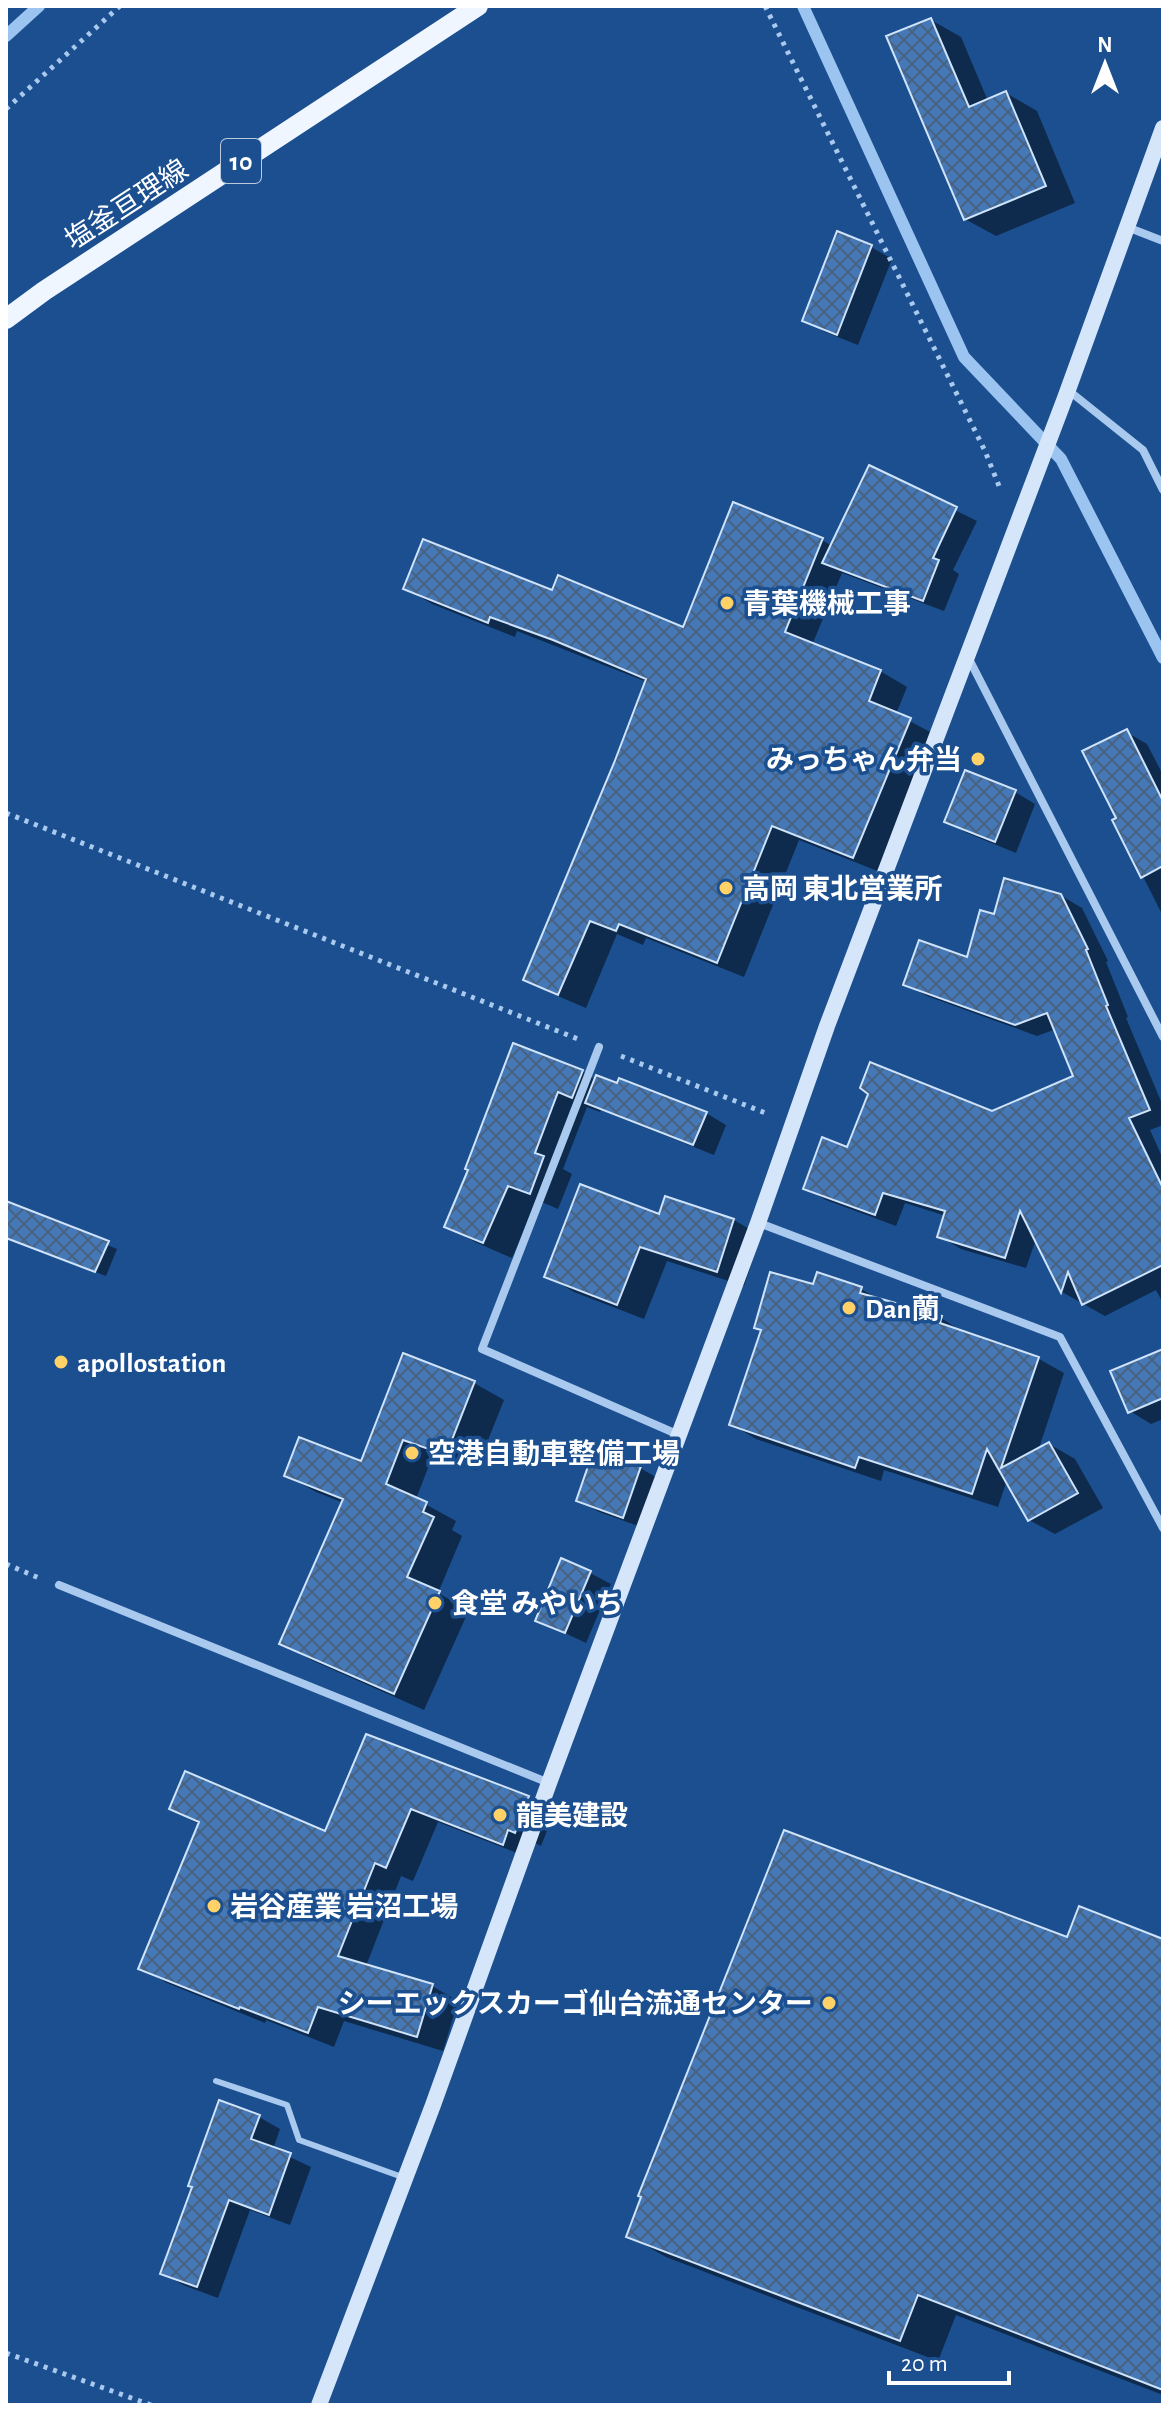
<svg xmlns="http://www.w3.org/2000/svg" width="1169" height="2411" viewBox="0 0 1169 2411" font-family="'Alegreya Sans','Noto Sans JP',sans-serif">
	<defs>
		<pattern id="building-cross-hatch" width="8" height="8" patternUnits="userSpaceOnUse" patternTransform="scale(2)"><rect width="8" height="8" fill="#4478b7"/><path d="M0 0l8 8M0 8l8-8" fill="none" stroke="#486282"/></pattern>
	</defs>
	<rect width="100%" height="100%" fill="#1b4f8f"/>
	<path fill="#0007" d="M 931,20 L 961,37 L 988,101 L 1006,93 L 1037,111 L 1075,203 L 996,236 L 965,219 Z
		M 871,247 L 892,259 L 858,345 L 825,332 L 804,320 Z
		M 870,468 L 977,521 L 953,570 L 959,574 L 944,611 L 842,573 L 812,645 L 880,671 L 907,687 L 896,714 L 936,735 L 880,872 L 799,840 L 744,977 L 646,938 L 643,945 L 617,934 L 586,1008 L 553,994 L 526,979 L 647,682 L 517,631 L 515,637 L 432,604 L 405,588 L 553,593 L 684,630 L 822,540 L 832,546 Z
		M 1126,732 L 1147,744 L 1163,775 L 1163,916 L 1115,821 L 1119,819 Z
		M 1015,792 L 1035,804 L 1016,853 L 967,833 L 947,822 Z
		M 1060,895 L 1082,908 L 1108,961 L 1106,962 L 1128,1017 L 1126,1018 L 1163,1106 L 1163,1125 L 1150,1130 L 1163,1159 L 1163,1303 L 1156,1290 L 1105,1316 L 1062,1292 L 1036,1239 L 1026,1268 L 961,1249 L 939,1236 L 946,1216 L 905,1203 L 896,1226 L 826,1200 L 805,1188 L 848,1149 L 992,1113 L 1075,1078 L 1056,1029 L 1037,1036 L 927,996 L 905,984 L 968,960 L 996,917 Z
		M 582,1071 L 596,1080 L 706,1113 L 726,1125 L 714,1155 L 601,1110 L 600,1112 L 587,1107 L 563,1169 L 572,1174 L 558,1209 L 537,1200 L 512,1258 L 475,1242 L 447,1226 L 470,1170 L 467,1168 Z
		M 666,1198 L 734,1220 L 761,1236 L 744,1286 L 667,1261 L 644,1319 L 574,1292 L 547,1276 L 660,1217 Z
		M 6,1203 L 117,1249 L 106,1276 L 6,1237 Z
		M 814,1287 L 861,1289 L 885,1303 L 941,1318 L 966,1334 L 1039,1359 L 1064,1373 L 1038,1451 L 1049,1444 L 1075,1459 L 1103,1508 L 1055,1534 L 1029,1520 L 1007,1480 L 998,1507 L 884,1470 L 881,1481 L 756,1439 L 731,1424 L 763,1331 L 756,1327 Z
		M 1163,1351 L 1163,1419 L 1151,1424 L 1130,1411 Z
		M 404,1355 L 474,1383 L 504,1400 L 476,1470 L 433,1455 L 416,1499 L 456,1521 L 452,1530 L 462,1536 L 438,1593 L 469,1610 L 424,1710 L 311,1660 L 282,1643 L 344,1503 L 316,1492 L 286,1475 L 362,1463 Z
		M 640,1468 L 661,1480 L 644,1528 L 599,1512 L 578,1500 Z
		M 590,1573 L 611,1584 L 586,1643 L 538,1620 Z
		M 367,1736 L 528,1798 L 554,1813 L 541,1846 L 535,1843 L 530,1858 L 438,1822 L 413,1881 L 401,1876 L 366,1966 L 432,1986 L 458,2001 L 443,2051 L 344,2021 L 334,2047 L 266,2020 L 265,2023 L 167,1983 L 141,1968 L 200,1825 L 172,1809 L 326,1833 Z
		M 1068,1940 L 1163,1941 L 1163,2395 L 956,2315 L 938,2361 L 666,2257 L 629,2236 Z
		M 220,2102 L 259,2117 L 280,2129 L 273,2149 L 311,2167 L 290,2225 L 250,2210 L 218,2298 L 183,2285 L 163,2273 L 194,2187 Z"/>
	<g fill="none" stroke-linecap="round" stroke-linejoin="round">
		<path stroke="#9cc4f0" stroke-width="12" d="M 803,6 L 964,357 L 1061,459 L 1163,658
			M 6,36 L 39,6"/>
	</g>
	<path fill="url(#building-cross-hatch)" stroke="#cfe3fa" stroke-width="2" d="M 931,18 L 969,107 L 1006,91 L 1046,186 L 964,220 L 886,36 Z
		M 837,231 L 872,245 L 837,335 L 802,321 Z
		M 869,465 L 957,507 L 933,558 L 939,560 L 923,601 L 822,563 Z
		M 733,502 L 823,538 L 785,632 L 881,670 L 869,701 L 911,718 L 853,858 L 772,826 L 717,963 L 619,924 L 616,931 L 590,921 L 558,995 L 523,980 L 614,763 L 646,679 L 553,640 L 490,617 L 488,623 L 403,589 L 423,539 L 552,590 L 558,575 L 683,627 Z
		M 1127,729 L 1163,801 L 1163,866 L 1141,878 L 1112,820 L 1116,818 L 1082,751 Z
		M 965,770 L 1016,790 L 995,842 L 944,822 Z
		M 1004,878 L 1061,894 L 1088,949 L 1086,950 L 1108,1005 L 1106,1006 L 1150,1110 L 1129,1118 L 1163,1188 L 1163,1265 L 1082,1305 L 1068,1272 L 1061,1293 L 1020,1211 L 1005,1258 L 937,1237 L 945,1211 L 883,1193 L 875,1215 L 803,1189 L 822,1137 L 847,1147 L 868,1094 L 860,1088 L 870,1062 L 992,1111 L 1073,1076 L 1047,1013 L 1015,1025 L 903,985 L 919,940 L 967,957 L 980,910 L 994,914 Z
		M 513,1043 L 583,1070 L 572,1098 L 558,1092 L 535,1153 L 544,1156 L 530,1194 L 508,1186 L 483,1243 L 444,1227 L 468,1170 L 465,1169 Z
		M 596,1075 L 617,1083 L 619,1078 L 707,1112 L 693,1145 L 585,1103 Z
		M 580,1184 L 659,1214 L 665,1196 L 734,1219 L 717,1272 L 640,1247 L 617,1305 L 544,1277 Z
		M 6,1201 L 109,1241 L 95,1272 L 6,1238 Z
		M 770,1272 L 813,1284 L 817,1272 L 862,1287 L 860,1293 L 942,1316 L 940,1323 L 1039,1357 L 1001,1468 L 1049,1442 L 1078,1493 L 1028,1521 L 987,1449 L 972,1494 L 859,1457 L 855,1468 L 729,1425 L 761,1330 L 754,1328 Z
		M 1163,1349 L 1163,1398 L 1128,1413 L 1110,1371 Z
		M 403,1353 L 475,1381 L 446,1455 L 403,1440 L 386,1484 L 427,1502 L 423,1512 L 434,1517 L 407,1577 L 440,1591 L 394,1694 L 279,1644 L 343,1499 L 284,1476 L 299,1437 L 361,1461 Z
		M 594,1449 L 641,1466 L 623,1518 L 576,1501 Z
		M 561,1558 L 591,1571 L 565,1633 L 535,1621 Z
		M 366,1734 L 529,1796 L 515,1833 L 508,1830 L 503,1845 L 411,1809 L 386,1868 L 375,1863 L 338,1956 L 433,1984 L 417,2037 L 318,2007 L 308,2033 L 240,2007 L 239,2009 L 138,1969 L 199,1822 L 169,1809 L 185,1771 L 325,1831 Z
		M 784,1830 L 1067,1937 L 1079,1906 L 1163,1939 L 1163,2390 L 918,2295 L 900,2341 L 626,2237 L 641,2197 L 638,2196 Z
		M 219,2100 L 260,2115 L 251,2139 L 291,2153 L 269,2215 L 229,2200 L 197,2287 L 160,2274 L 192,2187 L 188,2186 Z"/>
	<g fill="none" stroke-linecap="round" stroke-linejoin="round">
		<path stroke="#a9c9ee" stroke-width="5" stroke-dasharray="4 6" stroke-linecap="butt" d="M 765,6 L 985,451 L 1001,491
			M 6,109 L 120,6
			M 6,813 L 578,1039
			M 621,1056 L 768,1114
			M 6,1564 L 39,1578
			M 6,2353 L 151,2405"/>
		<path stroke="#a9c9ee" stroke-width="6" d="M 216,2081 L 287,2105 L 299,2140 L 405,2178"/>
		<path stroke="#a9c9ee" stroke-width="8" d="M 1127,227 L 1163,241
			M 1068,390 L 1143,450 L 1163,490
			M 968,657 L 1163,1037
			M 599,1047 L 482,1349 L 679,1435
			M 759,1223 L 1060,1337 L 1163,1528
			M 59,1585 L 549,1783"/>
		<path stroke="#d6e6fa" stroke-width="16" d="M 319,2405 L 433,2105 L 549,1783 L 758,1223 L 827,1026 L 1065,398 L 1163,128"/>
		<path stroke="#f0f6ff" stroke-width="20" d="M 6,319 L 44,291 L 478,6"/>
	</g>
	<g fill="#ffd166" stroke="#1b4f8f" stroke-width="3">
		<circle cx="727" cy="603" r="8"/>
		<circle cx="978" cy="759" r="8"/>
		<circle cx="726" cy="888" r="8"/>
		<circle cx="849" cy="1308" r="8"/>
		<circle cx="61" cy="1362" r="8"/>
		<circle cx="412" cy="1453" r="8"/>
		<circle cx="435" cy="1603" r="8"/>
		<circle cx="500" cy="1815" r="8"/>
		<circle cx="214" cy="1906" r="8"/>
		<circle cx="829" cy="2003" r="8"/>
	</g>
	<g text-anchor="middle" stroke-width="7" stroke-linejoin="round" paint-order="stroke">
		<rect fill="#1b4f8f" stroke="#bbcadd" stroke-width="2" x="221" y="139" width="40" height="44" rx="6"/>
		<g font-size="26" font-weight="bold" fill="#fff">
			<text x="241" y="170">10</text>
		</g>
		<g font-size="28" fill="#fff" stroke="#1b4f8f">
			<text transform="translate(126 204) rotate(-33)" y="10">塩釜亘理線</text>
		</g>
		<g font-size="28" font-weight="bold" fill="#fff" stroke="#1b4f8f" text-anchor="start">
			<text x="743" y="613">青葉機械工事</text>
			<text x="962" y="769" text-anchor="end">みっちゃん弁当</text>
			<text x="742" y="898">高岡 東北営業所</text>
			<text x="865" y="1318">Dan蘭</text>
			<text x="77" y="1372">apollostation</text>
			<text x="428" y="1463">空港自動車整備工場</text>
			<text x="451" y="1613">食堂 みやいち</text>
			<text x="516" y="1825">龍美建設</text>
			<text x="230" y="1916">岩谷産業 岩沼工場</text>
			<text x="813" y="2013" text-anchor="end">シーエックスカーゴ仙台流通センター</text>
		</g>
	</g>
	<rect width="1169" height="2411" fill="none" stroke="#ffffff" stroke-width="16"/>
	<g transform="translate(1105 64)" stroke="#1b4f8f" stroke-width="6" paint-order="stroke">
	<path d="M0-6L14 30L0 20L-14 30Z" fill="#ffffff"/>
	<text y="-12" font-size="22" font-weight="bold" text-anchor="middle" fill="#ffffff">N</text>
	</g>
	<path d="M889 2371v12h120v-12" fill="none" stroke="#ffffff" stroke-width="4"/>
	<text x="901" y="2371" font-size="24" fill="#ffffff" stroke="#1b4f8f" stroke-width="6" paint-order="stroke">20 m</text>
</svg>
